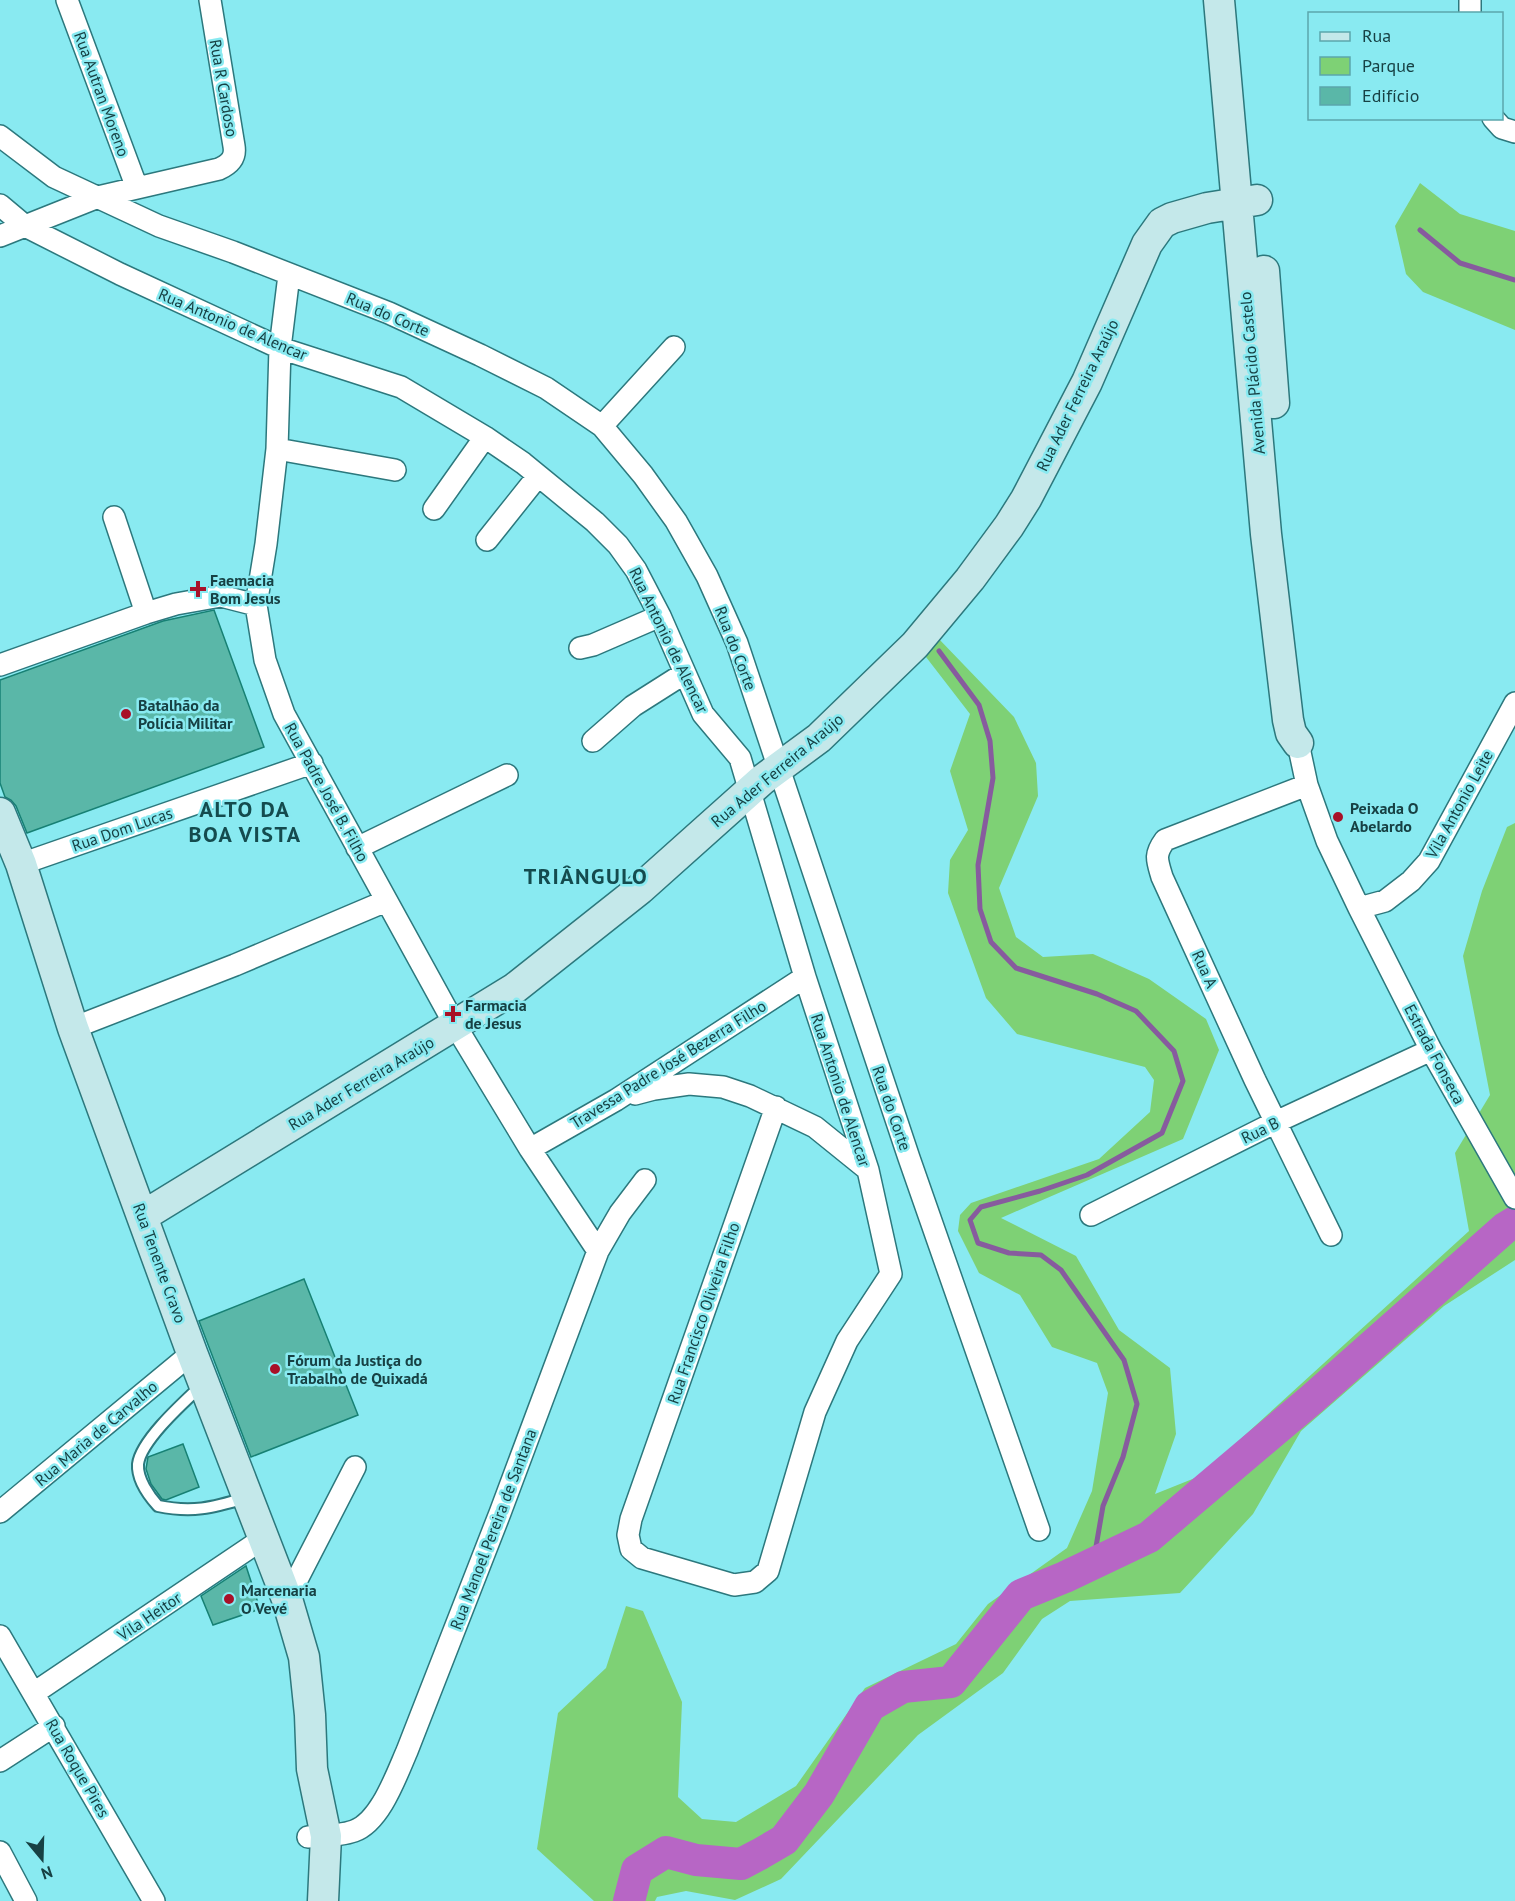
<svg xmlns="http://www.w3.org/2000/svg" width="1515" height="1901" viewBox="0 0 1515 1901" font-family="'PT Sans',sans-serif">
	<rect width="100%" height="100%" fill="#89eaf1"/>
	<path fill="#7ed175" d="M 1420,183 L 1460,214 L 1515,231 L 1515,330 L 1423,292 L 1406,274 L 1395,226 Z
		M 938,638 L 1014,717 L 1036,763 L 1038,796 L 999,888 L 1016,937 L 1043,957 L 1093,954 L 1149,979 L 1206,1019 L 1219,1050 L 1183,1139 L 1001,1218 L 1076,1256 L 1119,1330 L 1170,1368 L 1176,1434 L 1155,1494 L 1200,1476 L 1469,1231 L 1455,1153 L 1490,1095 L 1463,956 L 1482,891 L 1507,827 L 1515,823 L 1515,1260 L 1444,1306 L 1301,1431 L 1253,1514 L 1180,1593 L 1070,1601 L 1042,1619 L 1003,1673 L 918,1735 L 781,1879 L 735,1900 L 686,1891 L 657,1897 L 655,1901 L 594,1901 L 537,1849 L 558,1713 L 606,1668 L 626,1606 L 643,1611 L 682,1702 L 678,1797 L 702,1819 L 736,1822 L 796,1786 L 865,1688 L 956,1644 L 988,1604 L 1067,1548 L 1092,1491 L 1108,1393 L 1097,1363 L 1052,1347 L 1020,1295 L 979,1273 L 958,1231 L 960,1215 L 971,1203 L 1099,1159 L 1150,1112 L 1154,1080 L 1145,1067 L 1017,1034 L 986,998 L 948,893 L 950,860 L 968,830 L 950,771 L 970,714 L 926,657 Z"/>
	<g fill="none" stroke-linecap="round" stroke-linejoin="round">
		<path stroke="#875b9e" stroke-width="5" d="M 1420,230 L 1460,263 L 1515,280
			M 939,651 L 979,705 L 990,741 L 993,778 L 978,865 L 980,909 L 991,942 L 1016,968 L 1097,994 L 1136,1011 L 1174,1051 L 1183,1081 L 1162,1133 L 1087,1175 L 1040,1191 L 981,1207 L 970,1220 L 978,1243 L 1009,1253 L 1041,1255 L 1061,1270 L 1124,1360 L 1137,1404 L 1123,1457 L 1103,1506 L 1093,1564"/>
		<path stroke="#b766c5" stroke-width="32" d="M 629,1901 L 637,1870 L 666,1852 L 696,1860 L 741,1864 L 760,1854 L 784,1840 L 819,1794 L 870,1706 L 903,1687 L 951,1682 L 1021,1595 L 1065,1577 L 1149,1537 L 1312,1399 L 1505,1228 L 1515,1222"/>
	</g>
	<path fill="#5ab7a8" stroke="#178174" stroke-width="1.5" d="M 214,610 L 264,747 L 27,833 L 16,806 L 11,800 L 5,797 L 0,783 L 0,680 L 163,621 Z
		M 304,1279 L 358,1415 L 251,1457 L 199,1321 Z
		M 183,1444 L 199,1487 L 166,1500 L 162,1499 L 151,1484 L 146,1469 L 148,1457 Z
		M 246,1566 L 260,1609 L 213,1625 L 201,1596 Z"/>
	<g fill="none" stroke-linecap="round" stroke-linejoin="round">
		<defs>
			<path id="lane" d="M 202,1385 C 185,1401 141,1440 138,1464 C 137,1479 149,1496 158,1506 C 192,1513 212,1508 245,1498"/>
			<path id="street" d="M 67,0 L 137,188
				M 1470,14 L 1470,0
				M 1493,118 L 1502,128 L 1515,132
				M 0,136 L 54,177 L 159,226 L 233,252 L 389,313 L 480,355 L 546,388 L 602,426 L 643,475 L 676,521 L 707,576 L 737,643 L 909,1158 L 1039,1530
				M 0,205 L 25,226 L 120,274 L 280,348 L 401,387 L 485,437 L 523,463 L 595,522 L 618,545 L 636,570 L 660,616 L 703,714 L 740,758 L 805,977 L 868,1170 L 891,1274 L 847,1341 L 815,1412 L 768,1571 L 755,1582 L 734,1585 L 642,1558 L 631,1549 L 628,1535 L 631,1519 L 776,1107
				M 0,236 L 98,197 L 219,169 C 230,164 236,158 234,146 L 210,0
				M 289,275 L 280,348 L 277,449 L 266,544 L 256,605 L 265,660 L 284,714 L 455,1025 L 530,1149 L 598,1251
				M 602,426 L 674,347
				M 277,449 L 395,470
				M 434,509 L 485,437
				M 114,517 L 146,613
				M 487,540 L 538,476
				M 580,648 L 593,645 L 660,616
				M 0,665 L 146,613 L 176,604 L 221,596 L 256,605
				M 593,741 L 633,706 L 685,673
				M 1298,743 L 1307,785 L 1327,841 L 1359,908 L 1431,1050 L 1515,1198
				M 1307,785 L 1165,840 C 1154,855 1157,860 1162,877 L 1255,1080 L 1331,1235
				M 357,848 L 507,775
				M 21,864 L 312,763
				M 1359,908 L 1385,901 L 1411,881 L 1429,861 L 1515,703
				M 73,1028 L 235,965 L 386,901
				M 635,1094 L 654,1089 L 689,1084 L 723,1087 L 750,1096 L 815,1127 L 867,1169
				M 530,1149 L 616,1100 L 805,977
				M 1091,1215 L 1276,1122 L 1431,1050
				M 0,1512 L 192,1353
				M 287,1599 L 355,1467
				M 0,1636 L 154,1901
				M 34,1693 L 264,1538
				M 0,1761 L 54,1726
				M 308,1837 C 322,1836 340,1836 354,1831 C 380,1822 396,1776 407,1751 L 500,1513 L 598,1251 L 620,1213 L 645,1180
				M 0,1852 L 26,1901"/>
			<path id="secondary" d="M 1219,0 L 1266,534 L 1288,720 L 1291,733 L 1298,743
				M 1264,271 L 1274,403
				M 0,813 L 21,864 L 73,1028 L 192,1353 L 287,1599 L 304,1657 L 310,1715 L 312,1769 L 326,1836 L 323,1901
				M 143,1216 L 515,988 L 640,889 L 762,780 L 819,738 L 915,645 L 970,579 L 1009,526 L 1026,499 L 1087,382 L 1147,244 L 1162,223 L 1172,218 L 1207,208 L 1257,200"/>
		</defs>
		<use href="#lane" stroke="#2c787d" stroke-width="14"/>
		<use href="#street" stroke="#2c787d" stroke-width="24"/>
		<use href="#secondary" stroke="#2c787d" stroke-width="33"/>
		<use href="#lane" stroke="#fff" stroke-width="10"/>
		<use href="#street" stroke="#fff" stroke-width="21"/>
		<use href="#secondary" stroke="#c4e8ea" stroke-width="30"/>
	</g>
	<g fill="#a81128" stroke="#89eaf1" stroke-width="2">
		<path d="M195 580h6v6h6v6h-6v6h-6v-6h-6v-6h6z"/>
		<circle cx="126" cy="714" r="6"/>
		<circle cx="1338" cy="817" r="6"/>
		<path d="M450 1005h6v6h6v6h-6v6h-6v-6h-6v-6h6z"/>
		<circle cx="275" cy="1369" r="6"/>
		<circle cx="229" cy="1599" r="6"/>
	</g>
	<g text-anchor="middle" stroke-width="5" stroke-linejoin="round" paint-order="stroke">
		<g font-size="16" fill="#174144" stroke="#89eaf1">
			<text transform="translate(224 88) rotate(80)" y="6">Rua R Cardoso</text>
			<text transform="translate(102 94) rotate(70)" y="6">Rua Autran Moreno</text>
			<text transform="translate(388 314) rotate(23)" y="6">Rua do Corte</text>
			<text transform="translate(233 324) rotate(23)" y="6">Rua Antonio de Alencar</text>
			<text transform="translate(1252 373) rotate(-95)" y="6">Avenida Plácido Castelo</text>
			<text transform="translate(1077 395) rotate(-64)" y="6">Rua Ader Ferreira Araújo</text>
			<text transform="translate(669 640) rotate(64)" y="6">Rua Antonio de Alencar</text>
			<text transform="translate(736 648) rotate(69)" y="6">Rua do Corte</text>
			<text transform="translate(777 770) rotate(-40)" y="6">Rua Ader Ferreira Araújo</text>
			<text transform="translate(327 792) rotate(61)" y="6">Rua Padre José B. Filho</text>
			<text transform="translate(1459 804) rotate(-61)" y="6">Vila Antonio Leite</text>
			<text transform="translate(122 829) rotate(-19)" y="6">Rua Dom Lucas</text>
			<text transform="translate(1205 969) rotate(66)" y="6">Rua A</text>
			<text transform="translate(1435 1054) rotate(62)" y="6">Estrada Fonseca</text>
			<text transform="translate(668 1064) rotate(-32)" y="6">Travessa Padre José Bezerra Filho</text>
			<text transform="translate(361 1083) rotate(-31)" y="6">Rua Ader Ferreira Araújo</text>
			<text transform="translate(841 1090) rotate(72)" y="6">Rua Antonio de Alencar</text>
			<text transform="translate(892 1108) rotate(71)" y="6">Rua do Corte</text>
			<text transform="translate(1260 1130) rotate(-26)" y="6">Rua B</text>
			<text transform="translate(160 1263) rotate(70)" y="6">Rua Tenente Cravo</text>
			<text transform="translate(703 1313) rotate(-71)" y="6">Rua Francisco Oliveira Filho</text>
			<text transform="translate(96 1433) rotate(-40)" y="6">Rua Maria de Carvalho</text>
			<text transform="translate(493 1529) rotate(-69)" y="6">Rua Manoel Pereira de Santana</text>
			<text transform="translate(149 1616) rotate(-34)" y="6">Vila Heitor</text>
			<text transform="translate(78 1768) rotate(60)" y="6">Rua Roque Pires</text>
		</g>
		<g font-size="16" font-weight="bold" fill="#174144" stroke="#89eaf1" text-anchor="start">
			<text x="210" y="586">Faemacia<tspan x="210" dy="18">Bom Jesus</tspan></text>
			<text x="138" y="711">Batalhão da<tspan x="138" dy="18">Polícia Militar</tspan></text>
			<text x="1350" y="814">Peixada O<tspan x="1350" dy="18">Abelardo</tspan></text>
			<text x="465" y="1011">Farmacia<tspan x="465" dy="18">de Jesus</tspan></text>
			<text x="287" y="1366">Fórum da Justiça do<tspan x="287" dy="18">Trabalho de Quixadá</tspan></text>
			<text x="241" y="1596">Marcenaria<tspan x="241" dy="18">O Vevé</tspan></text>
		</g>
		<g font-size="22" font-weight="bold" letter-spacing="1.5" fill="#144b4e" stroke="#89eaf1">
			<text x="245" y="817">ALTO DA<tspan x="245" dy="25">BOA VISTA</tspan></text>
			<text x="586" y="884">TRIÂNGULO</text>
		</g>
	</g>
	<rect x="1308" y="12" width="195" height="108" fill="#89eaf1" stroke="#5ba6ac" stroke-width="1.5"/>
	<rect x="1320" y="32" width="30" height="9" fill="#c4e8ea" stroke="#5ba6ac" stroke-width="1.5"/>
	<text x="1362" y="42" font-size="18" fill="#174144">Rua</text>
	<rect x="1320" y="57" width="30" height="18" fill="#7ed175" stroke="#5ba6ac" stroke-width="1.5"/>
	<text x="1362" y="72" font-size="18" fill="#174144">Parque</text>
	<rect x="1320" y="87" width="30" height="18" fill="#5ab7a8" stroke="#5ba6ac" stroke-width="1.5"/>
	<text x="1362" y="102" font-size="18" fill="#174144">Edifício</text>
	<g transform="translate(42 1859) rotate(161)" stroke="#89eaf1" stroke-width="4.5" paint-order="stroke">
	<path d="M0-4.5L10 22L0 15L-10 22Z" fill="#174144"/>
	<text y="-9" font-size="16" font-weight="bold" text-anchor="middle" fill="#174144">N</text>
	</g>
</svg>
